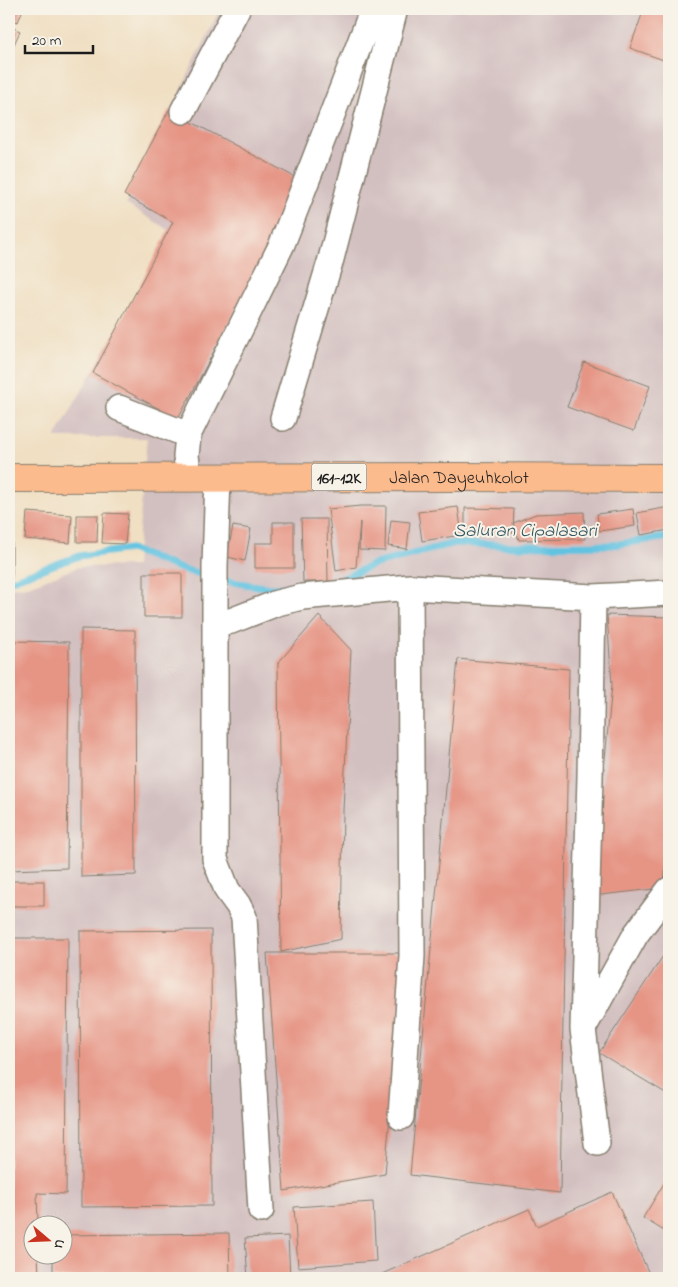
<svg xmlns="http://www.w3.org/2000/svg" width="678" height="1287" viewBox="0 0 678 1287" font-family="'Indie Flower',sans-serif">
	<rect width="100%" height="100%" fill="#f7f3e8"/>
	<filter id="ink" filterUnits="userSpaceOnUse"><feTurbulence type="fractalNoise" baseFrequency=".02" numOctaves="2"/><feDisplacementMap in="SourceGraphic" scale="10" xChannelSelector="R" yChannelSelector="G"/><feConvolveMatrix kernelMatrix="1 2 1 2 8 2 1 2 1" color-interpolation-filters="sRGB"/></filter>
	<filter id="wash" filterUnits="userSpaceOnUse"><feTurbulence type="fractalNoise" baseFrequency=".0096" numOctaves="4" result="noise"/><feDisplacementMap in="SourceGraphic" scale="20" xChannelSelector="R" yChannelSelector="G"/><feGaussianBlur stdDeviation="1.12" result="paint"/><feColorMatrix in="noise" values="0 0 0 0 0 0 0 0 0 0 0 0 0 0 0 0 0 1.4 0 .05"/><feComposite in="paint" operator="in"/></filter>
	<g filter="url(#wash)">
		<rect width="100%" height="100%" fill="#f0dfc2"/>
		<path fill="#d2bfc0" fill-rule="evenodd" d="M 220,9 L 669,9 L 669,1278 L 9,1278 L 9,588 L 28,586 L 79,567 L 136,566 L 147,438 L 55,438 L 172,232 L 126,204 ZM 32,1224 L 62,1224 L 62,1254 L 32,1254 Z"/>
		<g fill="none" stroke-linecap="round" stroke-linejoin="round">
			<path stroke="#62c3e1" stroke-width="7" d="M 9,581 L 79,556 L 130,549 L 181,569 L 232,582 L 270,588 L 295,588
				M 332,584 L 372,565 L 455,543 L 518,546 L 612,545 L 669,537"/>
		</g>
		<g id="blocks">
			<path fill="#e69585" d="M 9,9 L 23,9 L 18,22 L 9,19 Z
				M 644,9 L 669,9 L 669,62 L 630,48 Z
				M 9,26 L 20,31 L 9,56 Z
				M 169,110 L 304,182 L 178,419 L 93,373 L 173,222 L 124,195 Z
				M 584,362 L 650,386 L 634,431 L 567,407 Z
				M 361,506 L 386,506 L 385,551 L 359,550 L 360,522 L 356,567 L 336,571 L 328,509 Z
				M 458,507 L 462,535 L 422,541 L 418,512 Z
				M 669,507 L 669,530 L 641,535 L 637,513 Z
				M 465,508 L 514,509 L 513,533 L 465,532 Z
				M 633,509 L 635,526 L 599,531 L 597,514 Z
				M 27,512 L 72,515 L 70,543 L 25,539 Z
				M 584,512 L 585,539 L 519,540 L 513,523 L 536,514 Z
				M 104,513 L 128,514 L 125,544 L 102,543 Z
				M 77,515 L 98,515 L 97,542 L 77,542 Z
				M 301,519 L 327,519 L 328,582 L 303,582 Z
				M 391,520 L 410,522 L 407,549 L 388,546 Z
				M 273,522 L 294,522 L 294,568 L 255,568 L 255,543 L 273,543 Z
				M 9,523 L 12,523 L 12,575 L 9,575 Z
				M 233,526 L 251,529 L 245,561 L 227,557 Z
				M 144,573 L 182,573 L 182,617 L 144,617 Z
				M 607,615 L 669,617 L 669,845 L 663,888 L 592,896 L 612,685 Z
				M 319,616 L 351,650 L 343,810 L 341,939 L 281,952 L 278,663 Z
				M 81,629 L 135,630 L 136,875 L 81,877 Z
				M 9,641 L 69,642 L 67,868 L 9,870 Z
				M 458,659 L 569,669 L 560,1193 L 410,1175 Z
				M 9,881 L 44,881 L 44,906 L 9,906 Z
				M 211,930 L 212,1206 L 81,1207 L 80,931 Z
				M 9,938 L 68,938 L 66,1194 L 37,1193 L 38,1224 L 32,1224 L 32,1254 L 38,1254 L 39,1278 L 9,1278 Z
				M 669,947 L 669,1095 L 599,1053 Z
				M 267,953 L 404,953 L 385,1174 L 284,1191 Z
				M 669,1175 L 669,1234 L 643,1218 Z
				M 612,1192 L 651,1278 L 373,1278 L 529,1209 L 537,1226 Z
				M 373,1202 L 376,1261 L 298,1267 L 294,1207 Z
				M 229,1233 L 230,1278 L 53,1278 L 53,1254 L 62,1254 L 62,1235 Z
				M 288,1236 L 290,1278 L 248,1278 L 245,1238 Z"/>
		</g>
	</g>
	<g filter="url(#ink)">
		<use href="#blocks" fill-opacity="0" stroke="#867e6f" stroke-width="1"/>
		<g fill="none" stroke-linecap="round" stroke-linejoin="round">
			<defs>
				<path id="minor" d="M 183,111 L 237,9
					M 119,408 L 188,435
					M 283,418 L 331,259 L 395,9
					M 218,477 L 215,566 L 215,859 L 227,890 L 238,905 L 244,917 L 261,1210
					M 189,478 L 186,456 L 188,435 L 282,244 L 373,9
					M 593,597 L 590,777 L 583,1029 L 597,1143
					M 215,625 L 231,621 L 277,603 L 302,597 L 410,587 L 593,597 L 669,593
					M 584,1027 L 636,934 L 669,890
					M 401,1117 L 412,956 L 410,587"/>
				<g id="major">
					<path id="s1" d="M 9,478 L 458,477 L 669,478"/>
				</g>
			</defs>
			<use href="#minor" stroke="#867e6f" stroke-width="28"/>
			<use href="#major" stroke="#867e6f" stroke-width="30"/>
			<use href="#minor" stroke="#fff" stroke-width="25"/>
			<use href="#major" stroke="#fbbb8d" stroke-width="28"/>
		</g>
	</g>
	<g text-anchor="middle" stroke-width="4" stroke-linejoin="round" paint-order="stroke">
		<rect fill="#f7f3e8" stroke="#5e5c59" stroke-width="1" x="311.5" y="463.5" width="55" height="27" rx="4"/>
		<g font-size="16" font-weight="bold" fill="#1c1c1c">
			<text x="339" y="483">161-12K</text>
		</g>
		<g font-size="18" fill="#1c1c1c" stroke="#f7f3e8">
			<text dy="6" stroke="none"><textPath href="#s1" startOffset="450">Jalan Dayeuhkolot</textPath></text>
		</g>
		<g font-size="19" font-style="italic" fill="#345661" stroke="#f7f3e8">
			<text x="525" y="536">Saluran Cipalasari</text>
		</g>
	</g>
	<rect width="678" height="1287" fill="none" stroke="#f7f3e8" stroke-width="30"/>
	<g transform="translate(48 1240) rotate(109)"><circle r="24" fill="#f7f3e8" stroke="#9f9d96"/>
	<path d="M0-4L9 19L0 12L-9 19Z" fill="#c8321e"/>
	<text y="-8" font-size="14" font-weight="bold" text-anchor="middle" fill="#1c1c1c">U</text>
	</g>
	<path d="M25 45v8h68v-8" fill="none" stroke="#1c1c1c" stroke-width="2.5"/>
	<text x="32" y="45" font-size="15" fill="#1c1c1c" stroke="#f7f3e8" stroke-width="4" paint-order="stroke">20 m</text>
</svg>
